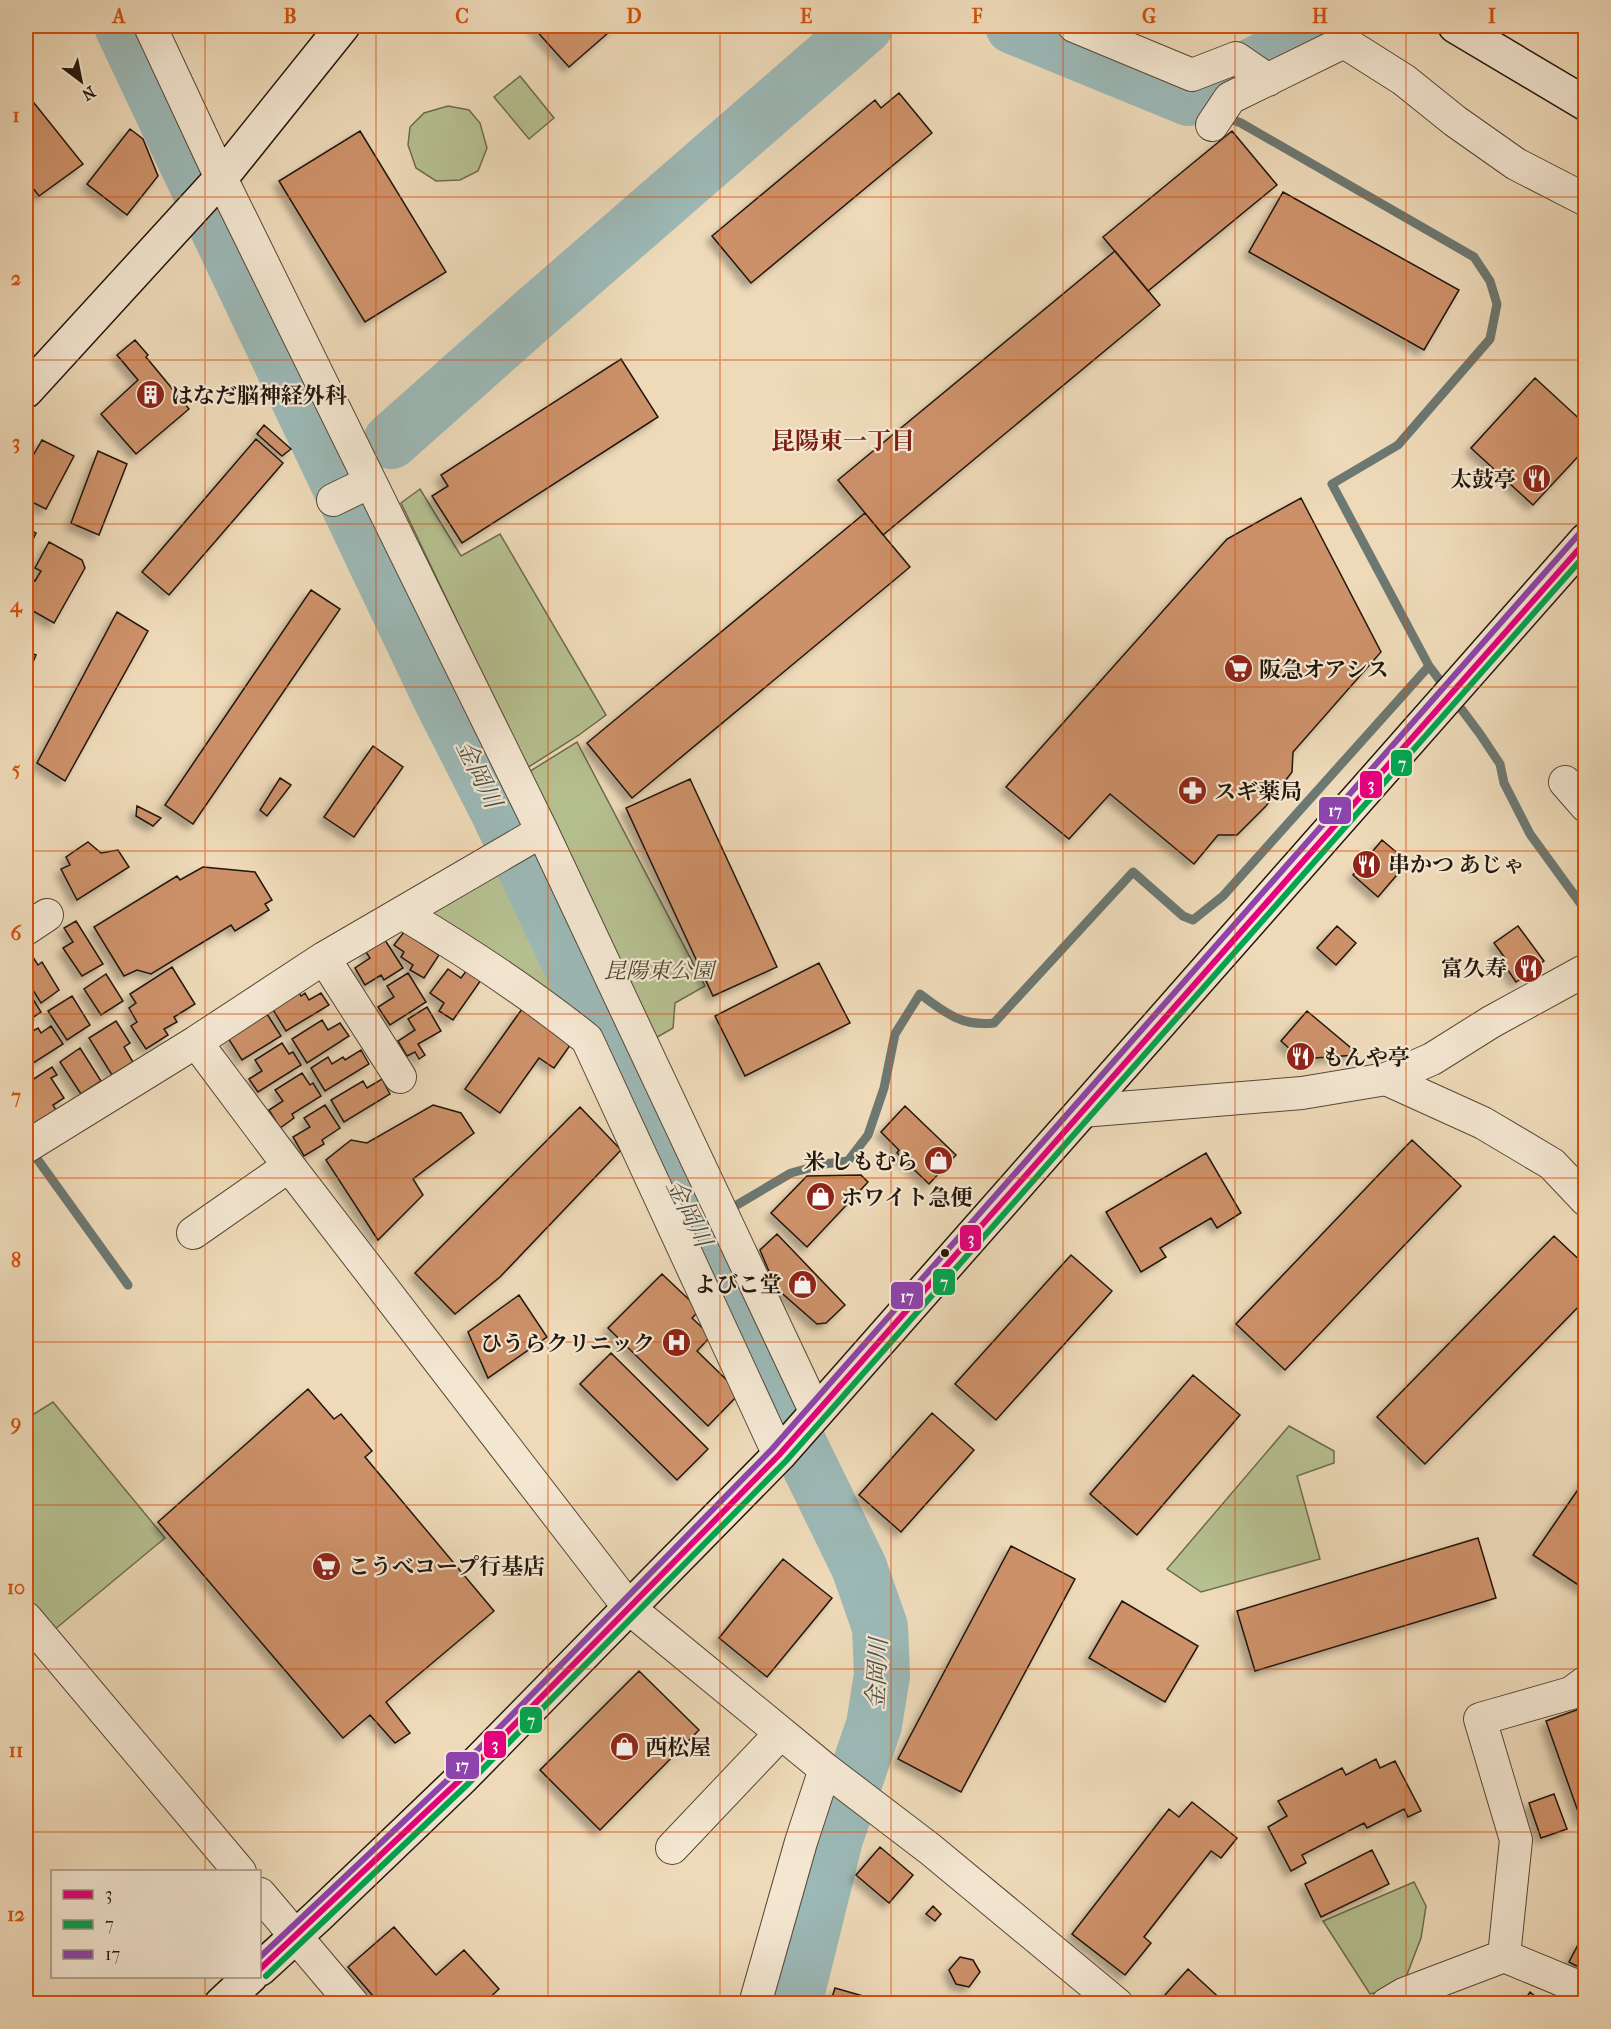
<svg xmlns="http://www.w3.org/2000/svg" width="1611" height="2029" viewBox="0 0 1611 2029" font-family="'IM FELL French Canon','Noto Serif JP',serif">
	<defs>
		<filter id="shadow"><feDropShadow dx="-5.5" dy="5.5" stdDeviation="3" flood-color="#0004"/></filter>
	</defs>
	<rect width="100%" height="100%" fill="#eedab9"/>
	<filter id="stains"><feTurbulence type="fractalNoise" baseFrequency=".00333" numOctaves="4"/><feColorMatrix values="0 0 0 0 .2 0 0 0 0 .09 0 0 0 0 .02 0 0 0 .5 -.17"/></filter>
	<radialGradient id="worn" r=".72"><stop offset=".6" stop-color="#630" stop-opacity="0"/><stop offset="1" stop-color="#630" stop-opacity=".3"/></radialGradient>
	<path fill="#b6c091" stroke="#6c6c4e" stroke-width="1.5" d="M 520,76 L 554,118 L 529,139 L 494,97 Z
		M 448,106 L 469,110 L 480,123 L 487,148 L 478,171 L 460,180 L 436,181 L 416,168 L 408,145 L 410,127 L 424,113 Z
		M 420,489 L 461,556 L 500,534 L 606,715 L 579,735 L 527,768 L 401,503 Z
		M 577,742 L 705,986 L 675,1003 L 673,1028 L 654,1039 L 527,773 Z
		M 499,865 L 572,1014 L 415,917 Z
		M 53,1402 L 165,1538 L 48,1635 L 26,1606 L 26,1419 Z
		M 1289,1426 L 1334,1451 L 1334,1463 L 1297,1476 L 1320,1559 L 1201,1592 L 1167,1569 Z
		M 1414,1882 L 1426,1906 L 1421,1938 L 1403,1985 L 1370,1994 L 1323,1921 Z"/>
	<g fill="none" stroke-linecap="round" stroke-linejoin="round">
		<path stroke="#6c7872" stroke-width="9" d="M 1189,98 L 1191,104 L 1241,123 L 1474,257 L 1490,281 L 1497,304 L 1490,339 L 1398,445 L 1332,484 L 1429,666 L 1480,734 L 1500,764 L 1504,783 L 1530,834 L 1586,911
			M 30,1149 L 128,1285
			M 696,1229 L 791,1173 L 824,1164 L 848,1161 L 868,1135 L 884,1088 L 895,1034 L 920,994 C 944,1012 962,1027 994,1023 L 1133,872 L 1183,916 L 1193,920 L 1223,896 L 1429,666"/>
		<path stroke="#9cb9b7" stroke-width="56" d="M 122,26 L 372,554 L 442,701 L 498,811 L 754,1352 L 859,1567 L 880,1627 L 882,1675 L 874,1725 L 835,1839 L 794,2004
			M 1013,26 L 1189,98 L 1332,26
			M 391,441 L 535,313 L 865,26"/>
	</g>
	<path fill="#cd916a" stroke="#23170b" stroke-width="1.5" filter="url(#shadow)" d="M 532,26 L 616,26 L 569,67 Z
		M 26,93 L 83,164 L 39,196 L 26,179 Z
		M 899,93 L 932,133 L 751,283 L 712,236 L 875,100 L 881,108 Z
		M 130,129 L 143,139 L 158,176 L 127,215 L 87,184 Z
		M 360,131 L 446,272 L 365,322 L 279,181 Z
		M 1232,131 L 1277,185 L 1148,291 L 1103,237 Z
		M 1283,192 L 1459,290 L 1424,350 L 1249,252 Z
		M 1115,251 L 1160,305 L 883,535 L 838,480 Z
		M 135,340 L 148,355 L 146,357 L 189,409 L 136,454 L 101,414 L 138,380 L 117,355 Z
		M 621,359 L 658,417 L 462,543 L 432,496 L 448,486 L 441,475 Z
		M 1535,378 L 1586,425 L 1581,431 L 1586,435 L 1586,448 L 1533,505 L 1471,448 Z
		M 264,425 L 291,449 L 282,456 L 257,434 Z
		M 256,439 L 283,463 L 169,595 L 142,572 Z
		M 42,440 L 74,456 L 46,509 L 26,499 L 26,468 Z
		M 98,451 L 127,464 L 99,535 L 71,523 Z
		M 1301,498 L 1381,652 L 1293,752 L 1292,772 L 1266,806 L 1237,835 L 1218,835 L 1194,864 L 1110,794 L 1069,839 L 1006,787 L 1227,539 Z
		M 865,513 L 910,567 L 632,798 L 587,743 Z
		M 26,528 L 36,533 L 26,554 Z
		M 49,542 L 82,560 L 85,568 L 54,623 L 26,607 L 26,585 L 29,578 L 35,581 L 41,571 L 35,568 Z
		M 311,590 L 340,609 L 193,824 L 165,805 Z
		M 117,612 L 148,631 L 65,781 L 37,763 Z
		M 26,651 L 36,655 L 26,679 Z
		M 373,746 L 403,767 L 354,837 L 324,817 Z
		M 280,778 L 291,785 L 267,816 L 260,810 Z
		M 690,779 L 777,967 L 713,996 L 626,808 Z
		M 137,806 L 161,818 L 153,826 L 136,816 Z
		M 1382,840 L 1408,862 L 1378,897 L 1353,875 Z
		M 88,842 L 101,853 L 118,850 L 129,867 L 77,900 L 61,869 L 70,865 L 66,857 Z
		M 203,867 L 255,872 L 272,900 L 265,904 L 269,910 L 235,931 L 231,925 L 151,974 L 137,970 L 124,976 L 94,927 L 177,876 L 180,880 Z
		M 76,921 L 103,964 L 82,976 L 63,948 L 73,942 L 64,928 Z
		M 1337,926 L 1356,943 L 1336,965 L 1317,948 Z
		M 1518,926 L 1544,961 L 1540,964 L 1541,965 L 1516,982 L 1501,960 L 1505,958 L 1494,943 Z
		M 404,932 L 439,955 L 424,978 L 410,970 L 413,965 L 401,957 L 404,952 L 394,945 Z
		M 383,937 L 403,968 L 384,980 L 381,975 L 365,985 L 355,968 L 370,958 L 364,949 Z
		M 27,948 L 38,965 L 42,962 L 59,990 L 41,1003 L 26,979 L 26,949 Z
		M 819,963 L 850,1023 L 745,1076 L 715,1016 Z
		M 172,967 L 195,1004 L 174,1017 L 177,1022 L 164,1029 L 168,1035 L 146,1049 L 131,1026 L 137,1022 L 129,1008 L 136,1003 L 130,994 Z
		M 448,969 L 461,978 L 467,970 L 481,980 L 453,1020 L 439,1011 L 444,1003 L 430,993 Z
		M 408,973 L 426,1002 L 390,1025 L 378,1007 L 394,997 L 387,986 Z
		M 106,974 L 123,1001 L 101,1015 L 84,989 Z
		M 26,988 L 41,1012 L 26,1022 Z
		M 299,992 L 301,996 L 305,993 L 309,1000 L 321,993 L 329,1005 L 286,1031 L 272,1008 Z
		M 72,996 L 90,1025 L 67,1040 L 48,1011 Z
		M 427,1007 L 441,1031 L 418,1044 L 425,1055 L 419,1059 L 415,1052 L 407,1056 L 398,1041 L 415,1030 L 408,1019 Z
		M 522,1009 L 571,1044 L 554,1068 L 539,1058 L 500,1113 L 465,1089 Z
		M 1307,1011 L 1357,1053 L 1356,1055 L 1301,1059 L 1281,1041 Z
		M 267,1014 L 281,1036 L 242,1060 L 228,1038 Z
		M 322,1020 L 328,1030 L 340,1023 L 349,1036 L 307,1063 L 292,1039 Z
		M 116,1021 L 130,1043 L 124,1047 L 133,1062 L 112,1075 L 89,1038 Z
		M 51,1026 L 63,1044 L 27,1067 L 26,1035 L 38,1028 L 41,1033 Z
		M 282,1043 L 289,1054 L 293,1052 L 301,1065 L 258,1092 L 249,1079 L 262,1071 L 255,1060 Z
		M 80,1048 L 101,1081 L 81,1094 L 60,1062 Z
		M 361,1050 L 369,1064 L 325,1091 L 311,1068 L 328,1057 L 332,1064 L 343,1057 L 345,1060 Z
		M 52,1067 L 57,1075 L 51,1078 L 64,1098 L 53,1105 L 57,1112 L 32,1127 L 26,1117 L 26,1098 L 30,1095 L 26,1084 Z
		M 302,1073 L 310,1085 L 313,1083 L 321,1096 L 292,1114 L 294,1118 L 280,1128 L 269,1110 L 283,1101 L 275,1090 Z
		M 382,1079 L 390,1094 L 344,1122 L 331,1100 L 363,1081 L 367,1088 Z
		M 325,1105 L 340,1128 L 322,1140 L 324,1144 L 304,1156 L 293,1137 L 310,1127 L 304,1118 Z
		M 433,1105 L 461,1113 L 474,1133 L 413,1179 L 423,1195 L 378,1240 L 326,1160 L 351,1140 L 367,1143 Z
		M 905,1106 L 956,1155 L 929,1184 L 897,1153 L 899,1150 L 881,1132 Z
		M 580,1107 L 621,1150 L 500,1277 L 455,1314 L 415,1273 Z
		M 1412,1140 L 1461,1186 L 1285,1370 L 1236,1324 Z
		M 1206,1153 L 1241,1213 L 1217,1228 L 1211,1218 L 1160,1248 L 1166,1257 L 1141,1272 L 1106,1212 Z
		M 861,1175 L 868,1182 L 807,1247 L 771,1213 L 807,1176 Z
		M 777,1234 L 845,1305 L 826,1323 L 817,1324 L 776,1288 L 760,1250 Z
		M 1554,1236 L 1586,1266 L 1586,1299 L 1425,1464 L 1377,1417 Z
		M 1071,1255 L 1112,1291 L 996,1420 L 955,1384 Z
		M 662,1274 L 700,1310 L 692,1318 L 711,1336 L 697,1351 L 740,1393 L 708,1426 L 608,1328 Z
		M 519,1295 L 547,1337 L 488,1378 L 468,1332 Z
		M 611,1353 L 708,1449 L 677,1480 L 580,1384 Z
		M 1193,1375 L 1240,1415 L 1137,1535 L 1090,1494 Z
		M 308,1389 L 334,1419 L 341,1414 L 372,1451 L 365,1457 L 494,1611 L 386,1702 L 410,1733 L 395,1743 L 370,1715 L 343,1738 L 158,1522 Z
		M 932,1413 L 974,1450 L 901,1532 L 859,1495 Z
		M 1586,1478 L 1586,1590 L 1533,1555 Z
		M 1478,1538 L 1496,1598 L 1255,1671 L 1237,1611 Z
		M 1011,1546 L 1075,1579 L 961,1792 L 898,1759 Z
		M 783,1559 L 832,1598 L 767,1677 L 719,1638 Z
		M 1122,1601 L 1198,1646 L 1165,1702 L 1089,1658 Z
		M 639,1671 L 699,1730 L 600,1830 L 540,1770 Z
		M 1582,1708 L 1586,1717 L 1586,1819 L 1581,1820 L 1546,1721 Z
		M 1376,1759 L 1380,1768 L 1395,1761 L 1421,1811 L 1408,1817 L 1404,1809 L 1367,1828 L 1364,1823 L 1302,1855 L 1306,1863 L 1291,1871 L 1268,1827 L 1287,1816 L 1278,1801 L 1342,1768 L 1346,1775 Z
		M 1554,1794 L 1567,1829 L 1541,1838 L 1529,1803 Z
		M 1192,1802 L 1237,1838 L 1221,1858 L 1211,1851 L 1144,1937 L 1151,1943 L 1125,1975 L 1072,1934 L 1169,1809 L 1179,1817 Z
		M 880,1847 L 913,1875 L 889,1903 L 856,1875 Z
		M 1372,1850 L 1389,1884 L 1321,1917 L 1305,1884 Z
		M 933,1906 L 941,1914 L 935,1921 L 926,1914 Z
		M 394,1927 L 436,1975 L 464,1950 L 499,1989 L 483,2004 L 380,2004 L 348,1967 Z
		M 1580,1941 L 1586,1944 L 1586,1971 L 1569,1962 Z
		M 960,1957 L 973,1960 L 980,1972 L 969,1987 L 956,1984 L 949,1970 Z
		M 1188,1969 L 1226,2004 L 1157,2004 Z
		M 835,1988 L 891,2004 L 830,2004 Z
		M 1530,1992 L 1545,2004 L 1522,2004 Z"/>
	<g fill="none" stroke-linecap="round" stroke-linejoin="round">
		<defs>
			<path id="street" d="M 150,26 L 221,178 L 542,831 L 816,1413
				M 1074,26 L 1192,75 L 1236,58 L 1268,80
				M 1212,125 L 1230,98 L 1344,42 L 1404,80 L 1455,121 L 1516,164 L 1586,200
				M 333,500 L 370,482
				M 1565,782 L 1586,806
				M 402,913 C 466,951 528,992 587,1039 L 779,1455
				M 26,929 L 47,915
				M 324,958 L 400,1077
				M 196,1042 L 289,1166 L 630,1609 L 825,1769 L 930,1849 L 1117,2004
				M 1386,1079 L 1483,1123 L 1552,1164 L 1586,1200
				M 1082,1111 L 1302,1093 L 1386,1079 L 1432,1059 L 1491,1022 L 1586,970
				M 26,1147 L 196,1042 L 324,958 L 542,831
				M 193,1233 L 289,1166
				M 26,1618 L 240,1872
				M 672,1848 L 781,1733
				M 260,1894 L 353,2004
				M 1504,1956 L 1516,1840 L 1480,1719 L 1571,1693 L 1586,1682
				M 755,2004 L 801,1842 L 825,1769
				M 1387,2004 L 1404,1994 L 1504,1956 L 1586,1990"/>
			<path id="secondary" d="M 1455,26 L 1586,104
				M 26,391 L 221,178 L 343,26
				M 260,1969 L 318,1916 L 463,1777 L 779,1455 L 1586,540
				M 221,2004 L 251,1976"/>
		</defs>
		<use href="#street" stroke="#564836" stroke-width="34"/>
		<use href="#secondary" stroke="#23170b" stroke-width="36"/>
		<use href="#street" stroke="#f4e7d2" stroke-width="32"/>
		<use href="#secondary" stroke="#f4e7d2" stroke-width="33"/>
		<defs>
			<path id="bus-1" d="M 260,1969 L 463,1777 L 779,1455 L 1586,541"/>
			<path id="bus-2" d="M 266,1976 L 469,1783 L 786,1461 L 1586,554"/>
			<path id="bus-3" d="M 260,1957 L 457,1771 L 772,1449 L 1579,534"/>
		</defs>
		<use href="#bus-1" stroke="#f4e7d2" stroke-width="10"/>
		<use href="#bus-2" stroke="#f4e7d2" stroke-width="10"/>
		<use href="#bus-3" stroke="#f4e7d2" stroke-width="10"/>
		<use href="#bus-1" stroke="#e5007d" stroke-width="6"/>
		<use href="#bus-2" stroke="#00a651" stroke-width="6"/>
		<use href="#bus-3" stroke="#8e44ad" stroke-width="6"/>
	</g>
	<path fill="none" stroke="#d4520c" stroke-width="1.5" stroke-opacity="0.55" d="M 205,26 L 205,1872M 376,26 L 376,2004M 548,26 L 548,2004M 720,26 L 720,2004M 891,26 L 891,2004M 1063,26 L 1063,2004M 1235,26 L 1235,2004M 1406,26 L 1406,2004M 26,197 L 1586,197M 26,360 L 1586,360M 26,524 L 1586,524M 26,687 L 1586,687M 26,851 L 1586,851M 26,1014 L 1586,1014M 26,1178 L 1586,1178M 26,1342 L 1586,1342M 26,1505 L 1586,1505M 26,1669 L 1586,1669M 26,1832 L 1586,1832M 205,1976 L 205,2004"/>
	<defs>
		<symbol id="building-disc" viewBox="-11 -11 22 22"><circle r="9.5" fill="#8f2418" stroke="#f4e7d2"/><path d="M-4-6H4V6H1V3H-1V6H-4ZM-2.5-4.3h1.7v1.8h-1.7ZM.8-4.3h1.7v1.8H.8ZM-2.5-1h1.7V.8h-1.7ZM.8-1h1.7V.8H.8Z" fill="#fff"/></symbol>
		<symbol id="restaurant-disc" viewBox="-11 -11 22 22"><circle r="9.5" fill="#8f2418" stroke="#f4e7d2"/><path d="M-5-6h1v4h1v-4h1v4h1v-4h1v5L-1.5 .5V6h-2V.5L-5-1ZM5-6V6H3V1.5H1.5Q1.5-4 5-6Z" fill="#fff"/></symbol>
		<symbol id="supermarket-disc" viewBox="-11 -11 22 22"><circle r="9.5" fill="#8f2418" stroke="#f4e7d2"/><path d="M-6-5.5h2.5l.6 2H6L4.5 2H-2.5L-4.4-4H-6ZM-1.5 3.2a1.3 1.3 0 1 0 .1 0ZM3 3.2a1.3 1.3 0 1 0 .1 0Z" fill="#fff"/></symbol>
		<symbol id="pharmacy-disc" viewBox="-11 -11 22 22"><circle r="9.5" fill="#8f2418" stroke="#f4e7d2"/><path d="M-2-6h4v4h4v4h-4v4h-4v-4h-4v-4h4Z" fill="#fff"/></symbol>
		<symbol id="shop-disc" viewBox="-11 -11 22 22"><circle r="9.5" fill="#8f2418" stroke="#f4e7d2"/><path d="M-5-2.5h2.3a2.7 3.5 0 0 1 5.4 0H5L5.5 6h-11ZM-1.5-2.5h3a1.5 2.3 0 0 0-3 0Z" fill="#fff"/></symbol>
		<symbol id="hospital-disc" viewBox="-11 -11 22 22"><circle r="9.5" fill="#8f2418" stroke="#f4e7d2"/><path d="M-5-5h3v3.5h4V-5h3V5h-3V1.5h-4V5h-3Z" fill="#fff"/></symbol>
	</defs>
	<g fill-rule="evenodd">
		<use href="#building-disc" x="134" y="378" width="33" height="33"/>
		<use href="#restaurant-disc" x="1520" y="462" width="33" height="33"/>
		<use href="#supermarket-disc" x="1222" y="652" width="33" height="33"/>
		<use href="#pharmacy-disc" x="1176" y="774" width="33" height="33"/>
		<use href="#restaurant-disc" x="1350" y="848" width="33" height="33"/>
		<use href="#restaurant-disc" x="1512" y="952" width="33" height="33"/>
		<use href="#restaurant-disc" x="1284" y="1040" width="33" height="33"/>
		<use href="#shop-disc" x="922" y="1144" width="33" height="33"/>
		<use href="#shop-disc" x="804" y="1180" width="33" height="33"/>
		<use href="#shop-disc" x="786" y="1268" width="33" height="33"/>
		<use href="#hospital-disc" x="660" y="1326" width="33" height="33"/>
		<use href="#supermarket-disc" x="310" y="1550" width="33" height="33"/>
		<use href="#shop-disc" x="608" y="1730" width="33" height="33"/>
	</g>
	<circle fill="#23170b" stroke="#f4e7d2" stroke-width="2" cx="945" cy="1253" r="5"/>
	<g text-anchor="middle" stroke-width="4.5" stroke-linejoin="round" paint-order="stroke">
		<g font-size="22" font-weight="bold" fill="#23170b" stroke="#f4e7d2" text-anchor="start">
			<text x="171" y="403">はなだ脳神経外科</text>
			<text x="1516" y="487" text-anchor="end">太鼓亭</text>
			<text x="1259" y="677">阪急オアシス</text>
			<text x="1214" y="799">スギ薬局</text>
			<text x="1388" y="872">串かつ あじゃ</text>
			<text x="1507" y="976" text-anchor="end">富久寿</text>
			<text x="1322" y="1065">もんや亭</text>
			<text x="918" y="1169" text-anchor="end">米 しもむら</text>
			<text x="841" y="1205">ホワイト急便</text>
			<text x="782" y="1292" text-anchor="end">よびこ堂</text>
			<text x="655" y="1351" text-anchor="end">ひうらクリニック</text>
			<text x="348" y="1574">こうべコープ行基店</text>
			<text x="645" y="1755">西松屋</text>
		</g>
		<g font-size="22" font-style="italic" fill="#4f4a33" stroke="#f4e7d2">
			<text x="659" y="978">昆陽東公園</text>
		</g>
		<g font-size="24" font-weight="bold" fill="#7a1f14" stroke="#f4e7d2">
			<text x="843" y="449">昆陽東一丁目</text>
		</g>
		<g font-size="24" font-style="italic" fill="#4d5047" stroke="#f4e7d2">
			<text transform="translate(479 774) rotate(64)" y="8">金岡川</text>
			<text transform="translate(689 1213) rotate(64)" y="8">金岡川</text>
			<text transform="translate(877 1674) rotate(-87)" y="8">金岡川</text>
		</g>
	</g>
	<g stroke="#f4e7d2" stroke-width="2">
		<rect x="1390" y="749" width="23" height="28" rx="6" fill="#00a651"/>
		<rect x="1359" y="770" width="24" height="29" rx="6" fill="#e5007d"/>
		<rect x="1318" y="796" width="34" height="29" rx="6" fill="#8e44ad"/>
		<rect x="959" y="1224" width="23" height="28" rx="6" fill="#e5007d"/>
		<rect x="932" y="1268" width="24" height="28" rx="6" fill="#00a651"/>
		<rect x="890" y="1281" width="34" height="29" rx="6" fill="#8e44ad"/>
		<rect x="519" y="1706" width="24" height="28" rx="6" fill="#00a651"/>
		<rect x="483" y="1730" width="24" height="29" rx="6" fill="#e5007d"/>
		<rect x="445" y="1751" width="35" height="29" rx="6" fill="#8e44ad"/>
	</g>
	<g font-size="16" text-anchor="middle" font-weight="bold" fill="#fff">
		<text x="1402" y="769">7</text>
		<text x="1371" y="790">3</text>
		<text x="1335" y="816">17</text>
		<text x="971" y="1244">3</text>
		<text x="944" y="1288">7</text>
		<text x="907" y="1302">17</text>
		<text x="531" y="1726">7</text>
		<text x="495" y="1750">3</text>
		<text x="462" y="1771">17</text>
	</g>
	<rect width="1611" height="2029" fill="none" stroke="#eedab9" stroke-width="66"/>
	<rect x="51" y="1870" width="210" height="108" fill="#f4e7d2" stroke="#a09482" stroke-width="1.5"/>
	<rect x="63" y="1890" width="30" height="9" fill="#e5007d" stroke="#a09482" stroke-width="1.5"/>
	<text x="105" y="1900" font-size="18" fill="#23170b">3</text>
	<rect x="63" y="1920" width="30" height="9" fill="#00a651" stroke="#a09482" stroke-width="1.5"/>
	<text x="105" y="1930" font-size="18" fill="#23170b">7</text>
	<rect x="63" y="1950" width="30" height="9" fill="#8e44ad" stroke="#a09482" stroke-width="1.5"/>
	<text x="105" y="1960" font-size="18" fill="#23170b">17</text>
	<g transform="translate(81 81) rotate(148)" stroke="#f4e7d2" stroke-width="4.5" paint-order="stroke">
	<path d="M0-4.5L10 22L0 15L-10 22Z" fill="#23170b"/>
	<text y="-9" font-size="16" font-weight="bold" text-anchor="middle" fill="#23170b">N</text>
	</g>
	<rect x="33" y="33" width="1545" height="1963" fill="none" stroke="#d4520c" stroke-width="2"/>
	<g font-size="20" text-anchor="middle" font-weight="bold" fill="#d4520c">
		<text x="119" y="23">A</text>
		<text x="290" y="23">B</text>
		<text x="462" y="23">C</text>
		<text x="634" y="23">D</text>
		<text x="806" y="23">E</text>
		<text x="977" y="23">F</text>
		<text x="1149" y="23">G</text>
		<text x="1320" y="23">H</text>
		<text x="1492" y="23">I</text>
		<text x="16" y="122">1</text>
		<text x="16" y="285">2</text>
		<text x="16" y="449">3</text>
		<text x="16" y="612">4</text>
		<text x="16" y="776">5</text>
		<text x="16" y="940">6</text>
		<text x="16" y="1103">7</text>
		<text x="16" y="1267">8</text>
		<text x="16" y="1430">9</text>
		<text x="16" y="1594">10</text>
		<text x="16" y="1757">11</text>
		<text x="16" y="1921">12</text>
	</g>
	<rect width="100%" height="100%" filter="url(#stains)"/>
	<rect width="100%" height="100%" fill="url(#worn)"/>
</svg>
